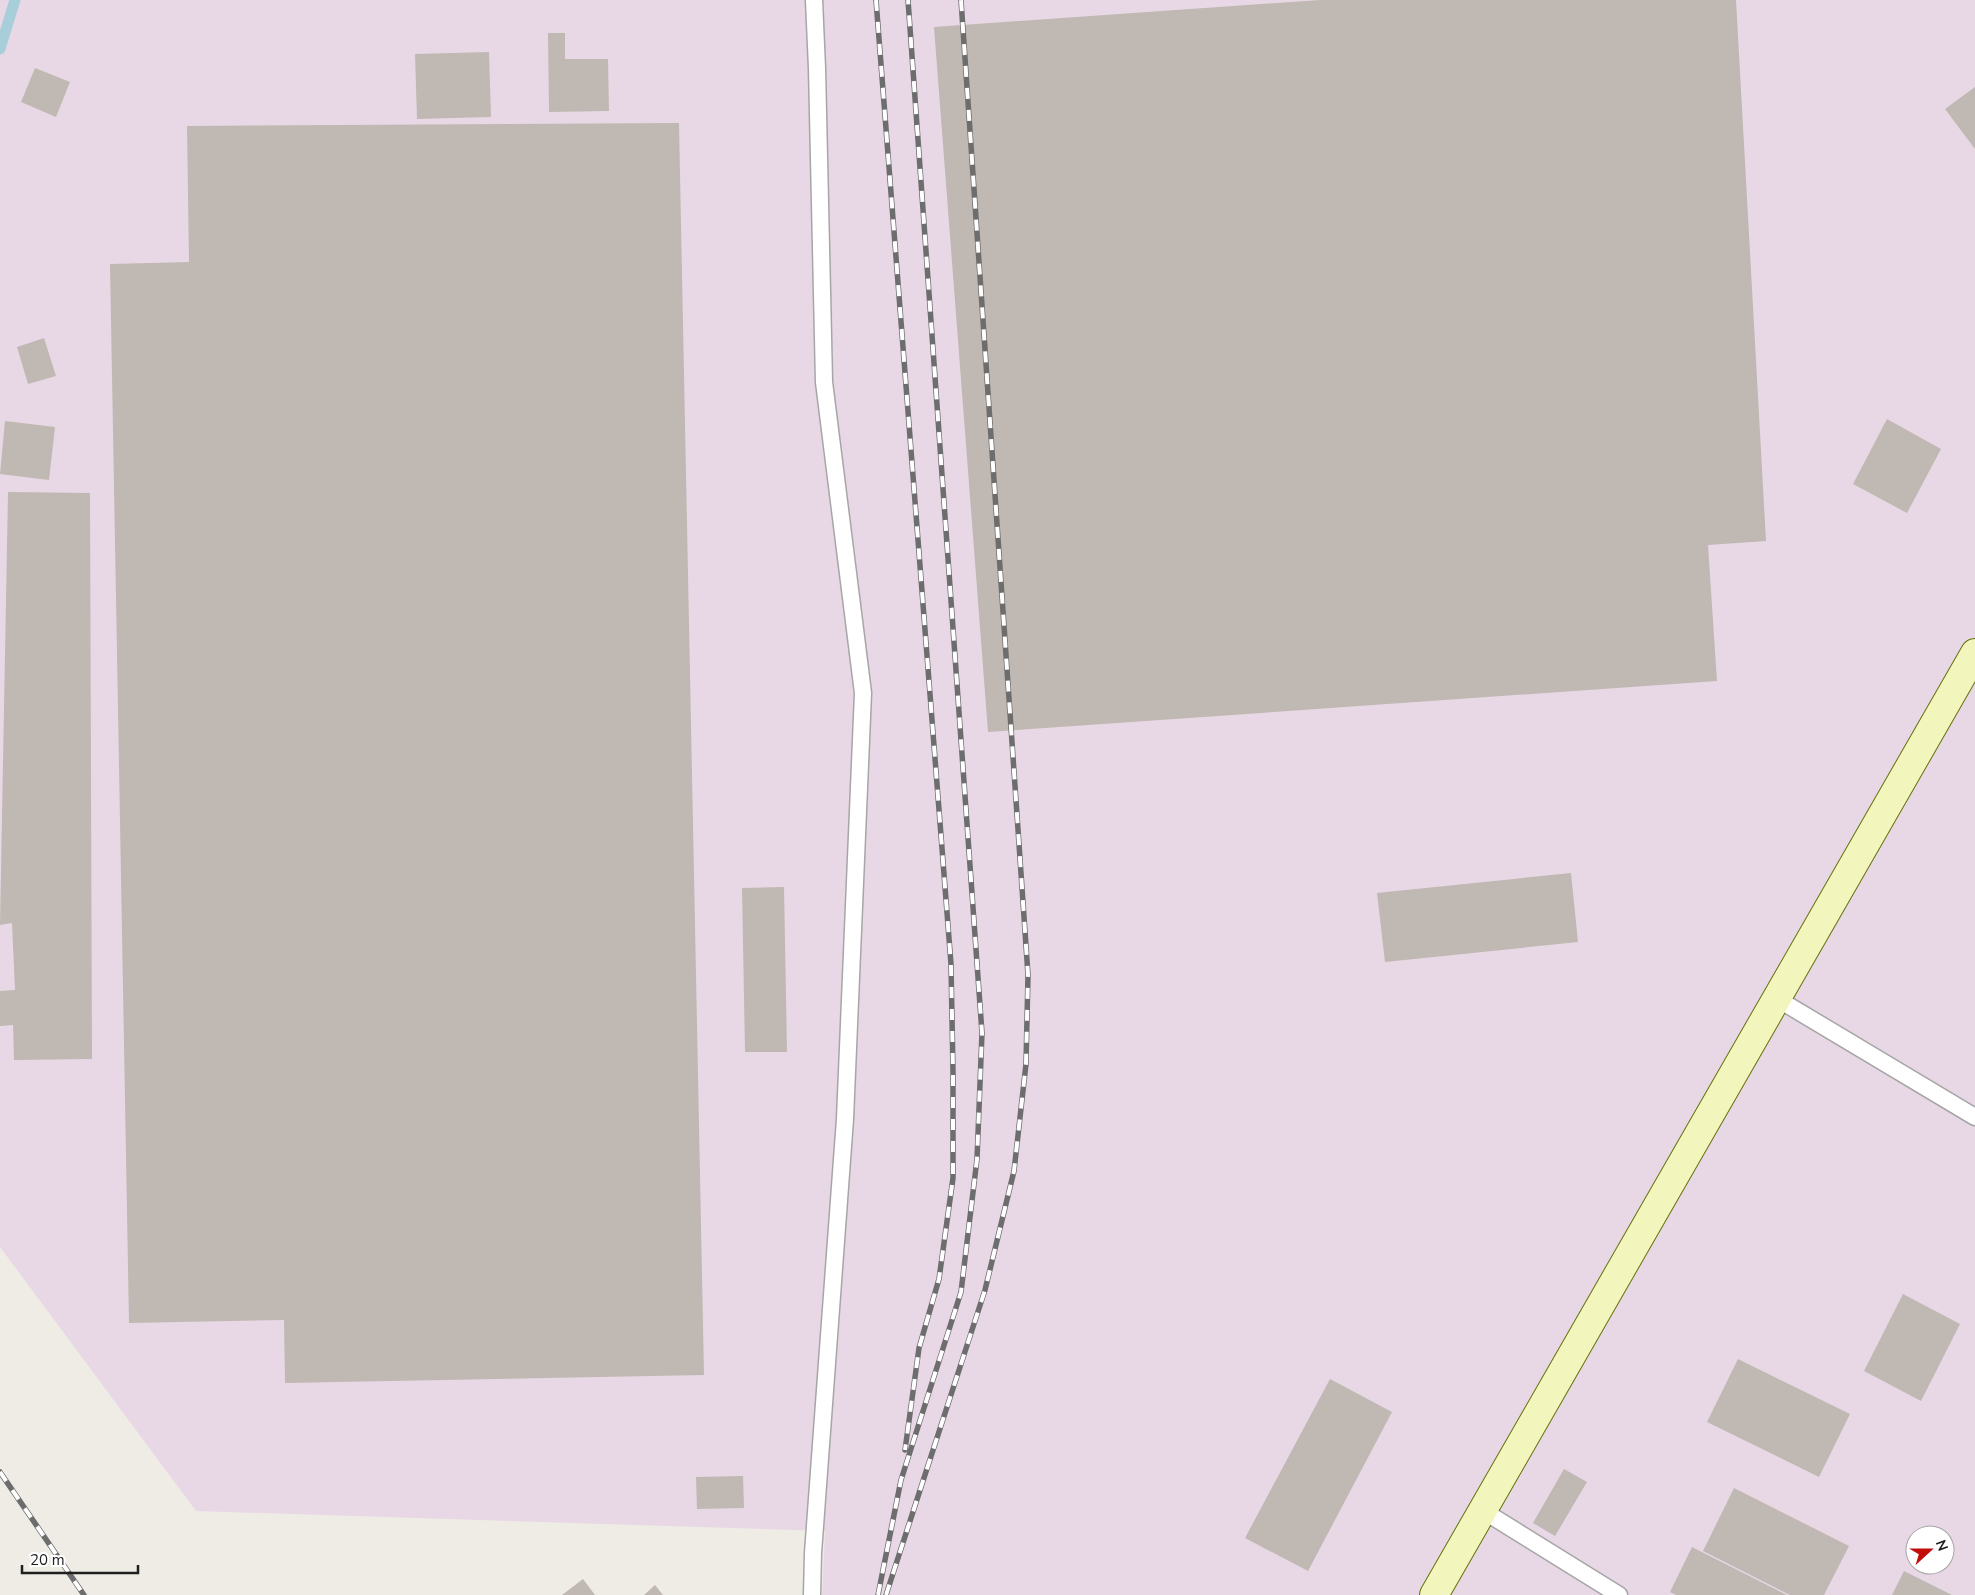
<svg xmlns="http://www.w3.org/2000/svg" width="1975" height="1595" viewBox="0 0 1975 1595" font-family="'Nunito Sans',sans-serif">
	<rect width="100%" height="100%" fill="#efece6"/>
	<path fill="#e8d8e5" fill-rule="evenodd" d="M 0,0 L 1975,0 L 1975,1595 L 822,1595 L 825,1531 L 196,1511 L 0,1247 ZM 1915,1535 L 1945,1535 L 1945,1565 L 1915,1565 Z"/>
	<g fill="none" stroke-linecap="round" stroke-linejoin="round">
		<path stroke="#a8ceda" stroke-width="11" d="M 0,49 L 15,0"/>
	</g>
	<path fill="#c0b8b2" d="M 1320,0 L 1736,0 L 1766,541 L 1708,545 L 1717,681 L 988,732 L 934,27 Z
		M 548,33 L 565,33 L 565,59 L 608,59 L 609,111 L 549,112 Z
		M 489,52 L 491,117 L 417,119 L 415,54 Z
		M 35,68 L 70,82 L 56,117 L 21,102 Z
		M 1975,87 L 1975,149 L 1945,109 Z
		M 679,123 L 704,1375 L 285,1383 L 284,1320 L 129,1323 L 110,264 L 189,262 L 187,126 Z
		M 44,338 L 56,376 L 28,384 L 17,347 Z
		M 1887,419 L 1941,449 L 1907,513 L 1853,484 Z
		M 5,421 L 55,427 L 49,480 L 0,474 Z
		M 8,492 L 90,493 L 92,1059 L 14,1060 L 13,1025 L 0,1026 L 0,991 L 15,990 L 12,923 L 0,925 Z
		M 1571,873 L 1578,942 L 1385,962 L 1377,893 Z
		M 784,887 L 787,1052 L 745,1052 L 742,888 Z
		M 1903,1294 L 1960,1324 L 1921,1401 L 1864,1371 Z
		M 1738,1359 L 1850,1414 L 1819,1477 L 1707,1422 Z
		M 1330,1379 L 1392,1412 L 1308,1571 L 1245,1538 Z
		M 1564,1469 L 1587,1482 L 1555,1536 L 1533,1523 Z
		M 743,1476 L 744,1508 L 697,1509 L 696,1477 Z
		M 1734,1488 L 1849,1546 L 1824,1595 L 1790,1595 L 1703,1551 Z
		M 1692,1547 L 1787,1595 L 1676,1595 L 1670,1592 Z
		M 1904,1571 L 1952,1595 L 1892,1595 Z
		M 583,1579 L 595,1595 L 562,1595 Z
		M 655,1585 L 663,1595 L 644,1595 Z"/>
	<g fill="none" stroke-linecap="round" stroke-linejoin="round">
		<defs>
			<path id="lane" d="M 1776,998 L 1975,1117
				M 1482,1510 L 1619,1595
				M 812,1595 L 813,1553 L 845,1119 L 863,693 L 824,382 L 817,68 L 814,0"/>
			<path id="secondary" d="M 1434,1595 L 1975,653"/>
		</defs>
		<use href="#lane" stroke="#a6a6a6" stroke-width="19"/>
		<use href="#secondary" stroke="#64710a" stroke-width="30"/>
		<use href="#lane" stroke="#fff" stroke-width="16"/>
		<use href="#secondary" stroke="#f2f6bc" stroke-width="28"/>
		<defs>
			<path id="rail" d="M 876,0 L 951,964 L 953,1072 L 953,1178 L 939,1279 L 919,1348 L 905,1450
				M 0,1472 L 84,1595
				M 878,1595 L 901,1480 L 961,1292 L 977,1159 L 982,1033 L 908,0
				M 886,1595 L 985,1290 L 1014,1171 L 1026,1064 L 1028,975 L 961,0"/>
		</defs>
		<use href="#rail" stroke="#6d6d6d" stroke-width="5.5"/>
		<use href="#rail" stroke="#fff" stroke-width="4" stroke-dasharray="11" stroke-linecap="butt"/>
	</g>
	<g transform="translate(1930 1550) rotate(69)"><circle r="24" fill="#ffffff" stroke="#a5a5a5"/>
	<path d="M0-4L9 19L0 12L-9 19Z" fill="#c30d0a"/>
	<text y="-8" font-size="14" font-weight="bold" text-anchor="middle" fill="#1f1f1f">N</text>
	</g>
	<path d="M22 1565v8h116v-8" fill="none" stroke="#1f1f1f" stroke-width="2.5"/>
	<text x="30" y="1565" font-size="15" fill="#1f1f1f" stroke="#ffffff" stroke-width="4" paint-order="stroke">20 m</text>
</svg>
